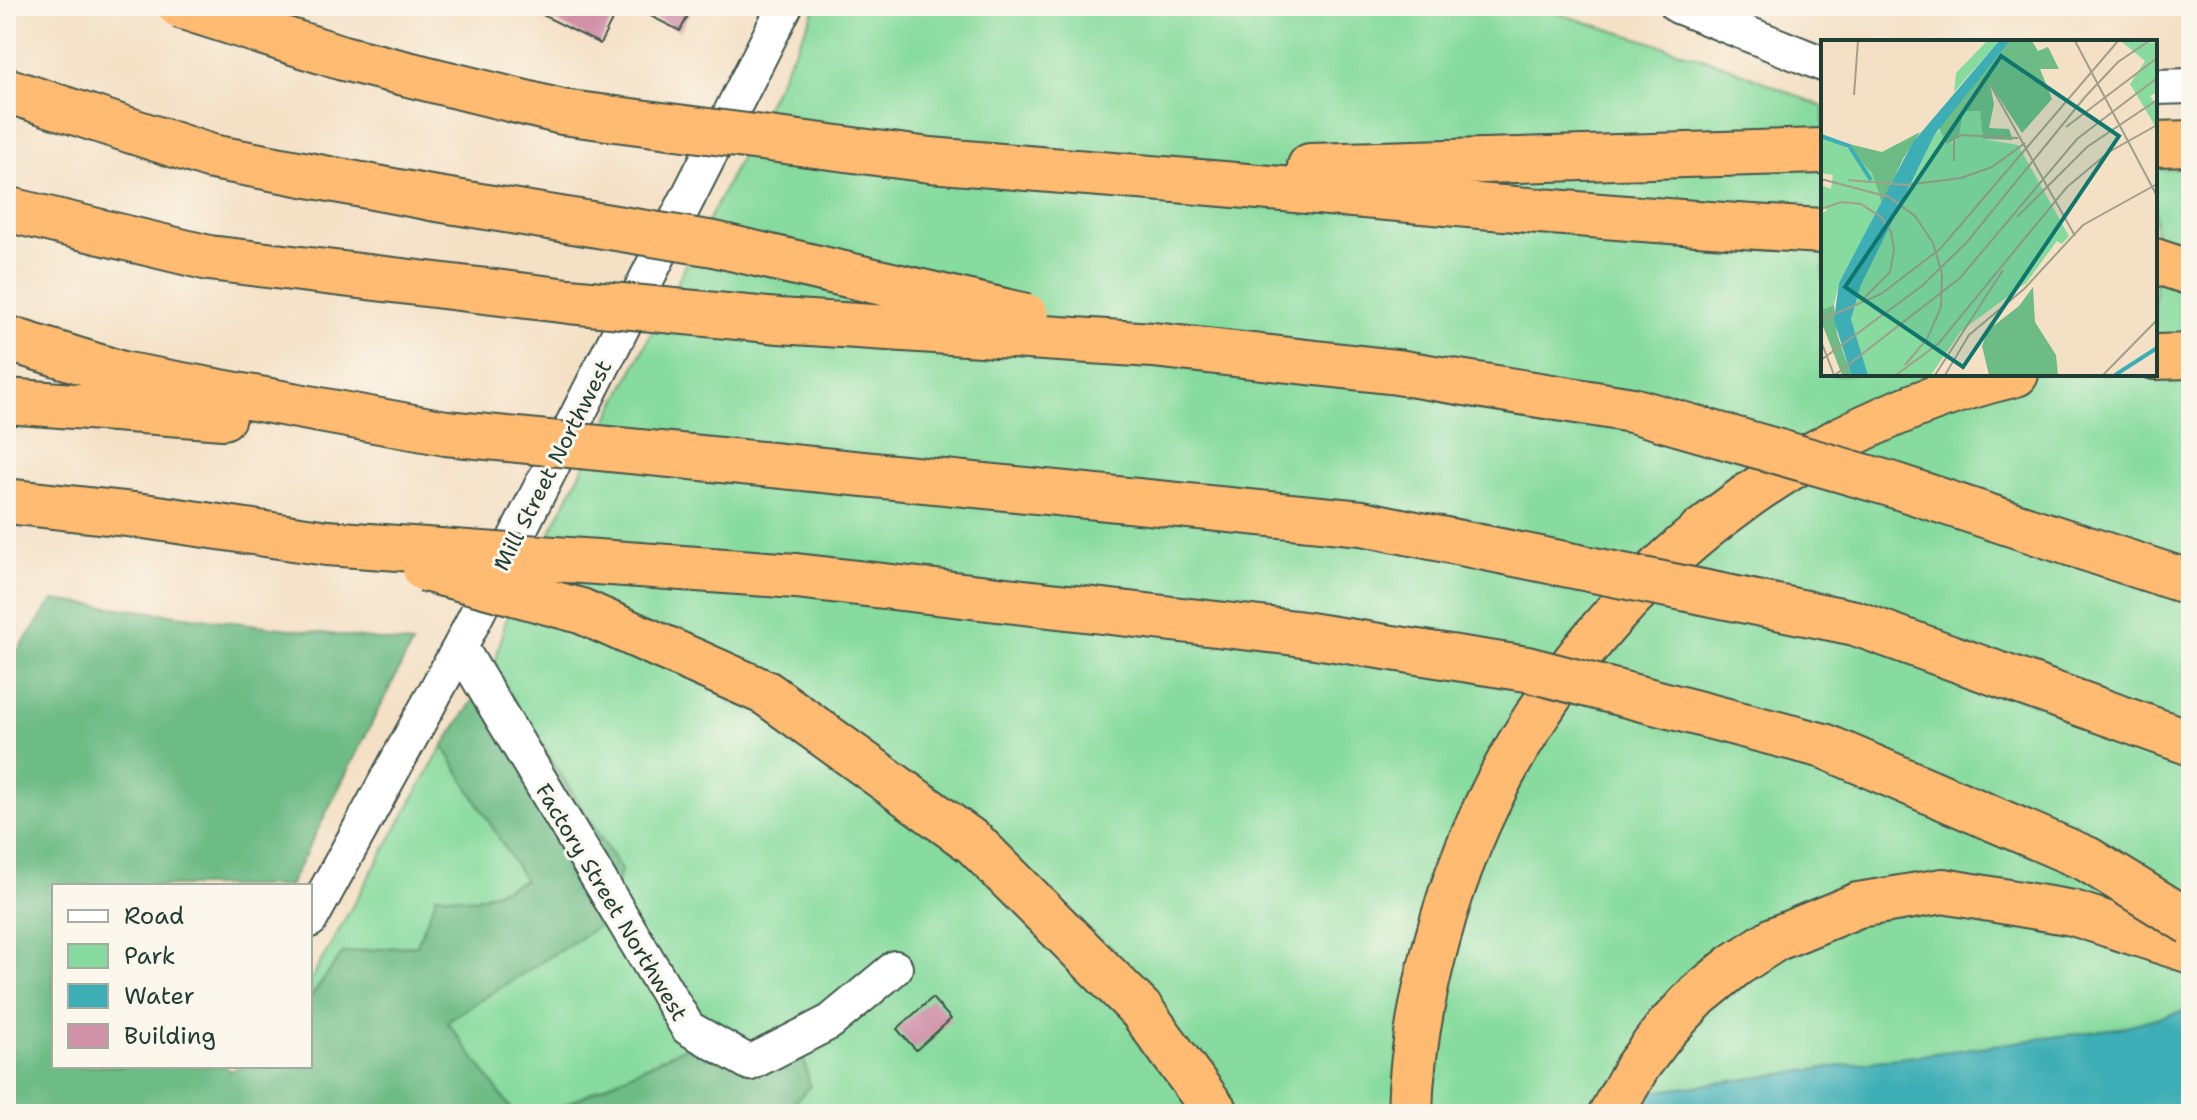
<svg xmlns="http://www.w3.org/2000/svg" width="2197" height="1120" viewBox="0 0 2197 1120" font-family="'Shantell Sans',sans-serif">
	<rect width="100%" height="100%" fill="#fbf7ec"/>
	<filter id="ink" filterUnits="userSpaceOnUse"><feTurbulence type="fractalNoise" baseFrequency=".0125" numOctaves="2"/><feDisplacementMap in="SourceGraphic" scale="16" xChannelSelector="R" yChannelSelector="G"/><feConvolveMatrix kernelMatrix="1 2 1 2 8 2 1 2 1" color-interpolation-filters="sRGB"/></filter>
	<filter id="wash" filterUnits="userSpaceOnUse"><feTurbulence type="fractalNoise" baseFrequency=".006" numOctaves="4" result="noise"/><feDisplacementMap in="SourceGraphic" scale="32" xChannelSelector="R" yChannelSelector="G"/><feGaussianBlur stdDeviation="1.8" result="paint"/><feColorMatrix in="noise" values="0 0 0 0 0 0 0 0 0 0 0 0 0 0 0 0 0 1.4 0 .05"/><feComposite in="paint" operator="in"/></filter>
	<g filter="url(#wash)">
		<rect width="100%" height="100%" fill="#f4e0c5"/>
		<path fill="#87db9e" stroke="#538c69" stroke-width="2" d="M 817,6 L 1534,6 L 1721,64 L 1823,107 L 1823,374 L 2155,374 L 2155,169 L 2191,169 L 2191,1009 L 2118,1028 L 1490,1114 L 783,1114 L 810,1086 L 770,1051 L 719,1031 L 546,1114 L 515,1114 L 447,1021 L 605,922 L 621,870 L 494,669 L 505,622 Z
			M 443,746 L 526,880 L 475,899 L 437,895 L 417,945 L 343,953 L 310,998 L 310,981 Z"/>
		<path fill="#6dbb85" stroke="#467c5c" stroke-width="2" d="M 53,600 L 412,644 L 289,886 L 54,886 L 54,1066 L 226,1066 L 229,1071 L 242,1066 L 310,1066 L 310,998 L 343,953 L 417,945 L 437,895 L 475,899 L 525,881 L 443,746 L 494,669 L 621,870 L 605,922 L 447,1021 L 515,1114 L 6,1114 L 6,667 Z
			M 719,1031 L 770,1051 L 803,1055 L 810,1086 L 783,1114 L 546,1114 Z"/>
		<path fill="#3daeb5" stroke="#2e7674" stroke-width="2" d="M 2191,1009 L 2191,1114 L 1490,1114 L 2118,1028 Z"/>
		<g id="blocks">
			<path fill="#d091a9" d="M 525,6 L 619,6 L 600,44 Z
				M 631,6 L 693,6 L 680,31 Z
				M 932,998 L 951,1019 L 916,1050 L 897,1029 Z"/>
		</g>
	</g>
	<g filter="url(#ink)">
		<use href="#blocks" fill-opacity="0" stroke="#3f554a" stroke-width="2"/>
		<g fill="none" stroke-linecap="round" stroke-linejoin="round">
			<defs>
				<path id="minor" d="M 1678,6 L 1823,64
					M 2155,87 L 2191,86
					M 460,647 L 688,1028 L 750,1063 L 830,1022 L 895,968
					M 310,920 L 460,647 L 785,6"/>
				<path id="highway" d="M 2155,144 L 2191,143
					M 1310,166 L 1823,151
					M 1075,172 C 1325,191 1573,217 1823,231
					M 2155,261 L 2191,273
					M 6,338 L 122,374 L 446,433
					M 2155,357 L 2191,356
					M 6,401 L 223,417
					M 6,501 L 144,516 L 327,543
					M 1141,1010 L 1217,1114
					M 1410,1114 C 1411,1056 1422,997 1437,941 C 1510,663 1736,441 2016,374
					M 1611,1114 L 1637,1067 L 1666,1029 L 1698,995 L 1735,965 L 1775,939 L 1858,905 L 1943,891 L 2073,913 L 2191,951"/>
			</defs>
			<use href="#minor" stroke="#3f554a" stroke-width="38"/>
			<use href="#highway" stroke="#3f554a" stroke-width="48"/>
			<use href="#minor" stroke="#fff" stroke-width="34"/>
			<use href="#highway" stroke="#ffbb71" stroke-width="44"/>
			<defs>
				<path id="highway-bridge" d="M 180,6 L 343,58 L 562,112 L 930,160 L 1075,172
					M 6,90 L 212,157 L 431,198 L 714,244 L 1026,316
					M 6,209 L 209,258 L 569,301 L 779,321 L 1153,345 L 1397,372 L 1632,410 L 1887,483 L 2191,583
					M 446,433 L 1362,523 L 1855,623 L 2191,743
					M 327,543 L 796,576 L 1296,633 L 1527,669 L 1824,746 L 2087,859 L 2191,923
					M 425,569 L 581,611 L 766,693 L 974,843 L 1141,1010"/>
			</defs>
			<use href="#highway-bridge" stroke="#3f554a" stroke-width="48" stroke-linecap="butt"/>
			<use href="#highway-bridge" stroke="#ffbb71" stroke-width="44"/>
		</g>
	</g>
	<g text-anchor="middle" stroke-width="6" stroke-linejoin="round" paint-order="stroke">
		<g font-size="22" fill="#1f3d34" stroke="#fbf7ec">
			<text transform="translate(552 465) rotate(-63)" y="8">Mill Street Northwest</text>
			<text transform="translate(612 902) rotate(59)" y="8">Factory Street Northwest</text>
		</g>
	</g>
	<g transform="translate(1821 40)">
		<rect width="336" height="336" fill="#f4e0c5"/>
		<path d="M 166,1 L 178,1 L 133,52 L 135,33 ZM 300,1 L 336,3 L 336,52 L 329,56 L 336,66 L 336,89 L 309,44 L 324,21 ZM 159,70 L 162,99 L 197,105 L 248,196 L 241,204 L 236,201 L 205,243 L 140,291 L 110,335 L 47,335 L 30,279 L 40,245 L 114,94 L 121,88 L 126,104 L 133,102 L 138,98 L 142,71 ZM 0,93 L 36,114 L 51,133 L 61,164 L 18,243 L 13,265 L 0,270 L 0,174 L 6,170 L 0,165 L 0,145 L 10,149 L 12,135 L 0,133 Z" fill="#87db9e"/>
		<path d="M 189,1 L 211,1 L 217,11 L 227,7 L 238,29 L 219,29 L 231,59 L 201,93 L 169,44 L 173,64 L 168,88 L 188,89 L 192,100 L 162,99 L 159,71 L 142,71 L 138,98 L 126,104 L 118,88 ZM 99,92 L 82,119 L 61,164 L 51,133 L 24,103 L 61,112 ZM 212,247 L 214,282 L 235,315 L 237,335 L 168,335 L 161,306 L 167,290 L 198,266 ZM 13,265 L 16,294 L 30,335 L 21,335 L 0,281 L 0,270 Z" fill="#6dbb85"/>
		<path d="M 178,1 L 189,1 L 114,94 L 40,245 L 30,279 L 47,335 L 30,335 L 13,280 L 18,243 L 92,102 Z" fill="#3daeb5"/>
		<path fill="none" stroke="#3daeb5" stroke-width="4" d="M 0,96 L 28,106 L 50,140M 294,335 L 336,308"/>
		<path fill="none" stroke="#9f9f8b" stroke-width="2" d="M 254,1 L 336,156M 170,46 L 254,196M 33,55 L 37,1M 245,87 L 336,18M 133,121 L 133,99 L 141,95 L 197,98M 0,139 L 68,157 L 94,176 L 112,203 L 121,234 L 120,267 L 106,299 L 84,325M 27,140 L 84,145 L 140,138 L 171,127 L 204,103M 0,169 L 20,162 L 40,164 L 60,177 L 70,192 L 73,210 L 69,232 L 43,258M 196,177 L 266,107 L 336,60M 0,280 L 60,254 L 119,209 L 297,1M 0,301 L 13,335M 0,320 L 101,246 L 146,202 L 264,57 L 297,22 L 328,1M 14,335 L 139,238 L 256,99 L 336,38M 75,335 L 117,304 L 246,147 L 288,112 L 336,85M 114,335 L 182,230M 124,335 L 148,295 L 203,249 L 262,185 L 336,144M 282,335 L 336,280"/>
		<path fill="#0f766e" fill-opacity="0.15" stroke="#0f766e" stroke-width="4" d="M 180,16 L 298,96 L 142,327 L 24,247 Z"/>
		<rect width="336" height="336" fill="none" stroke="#1f3d34" stroke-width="4"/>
	</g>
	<rect width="2197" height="1120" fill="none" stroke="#fbf7ec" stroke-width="32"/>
	<rect x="52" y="884" width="260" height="184" fill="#fbf7ec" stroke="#a3ada2" stroke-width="2"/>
	<rect x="68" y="910" width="40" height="12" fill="#ffffff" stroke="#a3ada2" stroke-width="2"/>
	<text x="124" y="924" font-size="24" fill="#1f3d34">Road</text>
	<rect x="68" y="944" width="40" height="24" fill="#87db9e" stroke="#a3ada2" stroke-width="2"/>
	<text x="124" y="964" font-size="24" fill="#1f3d34">Park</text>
	<rect x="68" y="984" width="40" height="24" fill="#3daeb5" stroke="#a3ada2" stroke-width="2"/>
	<text x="124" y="1004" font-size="24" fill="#1f3d34">Water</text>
	<rect x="68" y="1024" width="40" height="24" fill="#d091a9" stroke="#a3ada2" stroke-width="2"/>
	<text x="124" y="1044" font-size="24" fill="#1f3d34">Building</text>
</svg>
